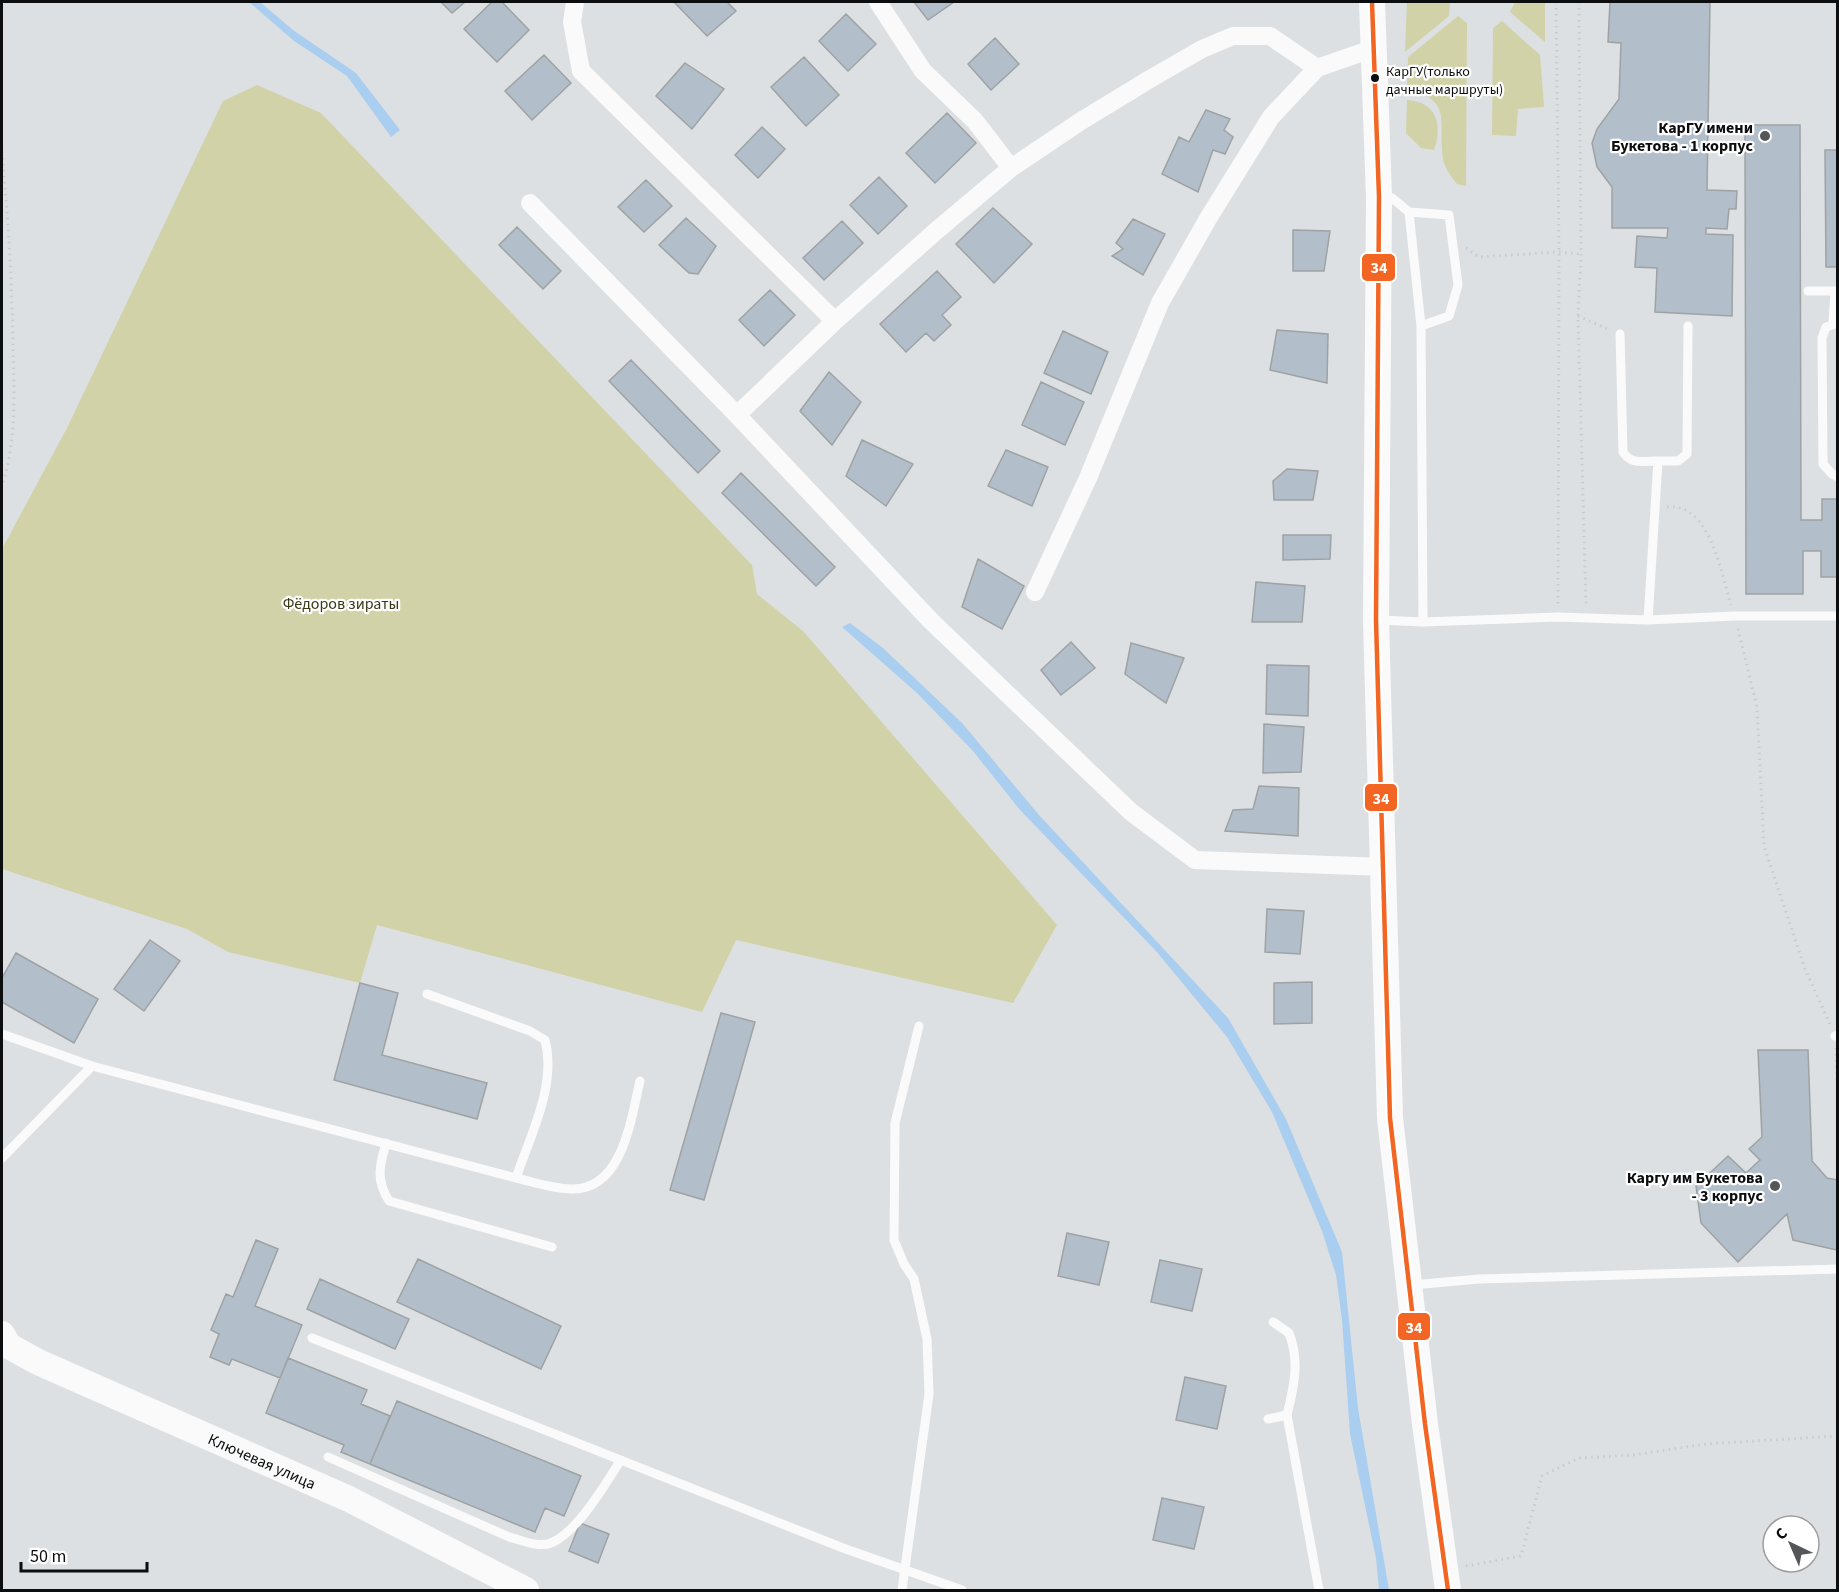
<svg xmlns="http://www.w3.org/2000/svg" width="1839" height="1592" viewBox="0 0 1839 1592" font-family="'Source Sans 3',sans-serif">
	<rect width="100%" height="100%" fill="#dde0e2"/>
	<path fill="#d1d2a7" d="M 1407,2 L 1450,2 L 1449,16 L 1405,52 Z
		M 1515,2 L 1545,2 L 1545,42 L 1510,12 Z
		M 1458,16 L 1467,23 L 1466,186 L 1457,184 C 1451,176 1445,169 1443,159 C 1437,121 1455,103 1407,87 L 1408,57 Z
		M 1502,21 L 1540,55 L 1544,107 L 1518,109 L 1516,136 L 1492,135 L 1493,28 Z
		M 257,85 L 321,113 L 752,565 L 757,594 L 804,632 L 1057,925 L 1013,1003 L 736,940 L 702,1012 L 377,925 L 360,983 L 228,952 L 187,929 L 2,869 L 2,549 L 67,428 L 223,101 Z
		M 1407,100 C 1437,102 1443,125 1434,150 L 1421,148 L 1406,133 Z"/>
	<path fill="#aaceef" d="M 249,2 L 260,2 L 293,30 L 356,73 L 400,130 L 391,137 L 347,76 L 294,41 Z
		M 850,623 L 883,648 L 962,723 L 1039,815 L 1228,1018 L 1286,1119 L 1342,1252 L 1358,1408 L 1389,1590 L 1379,1590 L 1376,1558 L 1350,1434 L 1342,1320 L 1336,1275 L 1322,1231 L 1272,1112 L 1227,1037 L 1156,951 L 1020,810 L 973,751 L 917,693 L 842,627 Z"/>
	<path fill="#b2bfcb" stroke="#9fa2a3" stroke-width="1.5" d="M 441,2 L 465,2 L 452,13 Z
		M 492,2 L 502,2 L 529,30 L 497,62 L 464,29 Z
		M 674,2 L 727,2 L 736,11 L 707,36 Z
		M 914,2 L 954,2 L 928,20 Z
		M 1610,2 L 1710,2 L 1707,190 L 1737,191 L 1736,209 L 1729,209 L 1727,229 L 1706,228 L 1706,234 L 1733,235 L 1732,316 L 1655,312 L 1657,268 L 1635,267 L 1637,236 L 1667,238 L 1668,228 L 1612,228 L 1612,187 L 1597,167 L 1592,143 L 1597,129 L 1619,99 L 1621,43 L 1608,42 Z
		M 846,14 L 876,44 L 848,71 L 819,41 Z
		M 995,38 L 1019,64 L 991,90 L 968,64 Z
		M 544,55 L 571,83 L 532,120 L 505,91 Z
		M 804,57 L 839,95 L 806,126 L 771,87 Z
		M 685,63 L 724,89 L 692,129 L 656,96 Z
		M 1206,110 L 1230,119 L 1224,130 L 1233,137 L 1225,154 L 1213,150 L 1198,192 L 1162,174 L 1179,137 L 1189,142 Z
		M 947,113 L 976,143 L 935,183 L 906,153 Z
		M 1745,125 L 1800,125 L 1801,520 L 1822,520 L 1822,499 L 1838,499 L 1838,577 L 1821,577 L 1821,551 L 1803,551 L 1803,594 L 1746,594 Z
		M 762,127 L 785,149 L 758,178 L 735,155 Z
		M 1825,150 L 1838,150 L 1838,267 L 1826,267 Z
		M 879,177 L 907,206 L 878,234 L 850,205 Z
		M 646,180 L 672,206 L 644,232 L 618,207 Z
		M 993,208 L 1032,244 L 994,283 L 956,244 Z
		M 686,218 L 716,246 L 698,274 L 689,273 L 659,245 Z
		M 1133,219 L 1165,234 L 1143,275 L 1112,256 L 1123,249 L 1116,243 Z
		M 842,221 L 863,243 L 824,280 L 803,258 Z
		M 517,227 L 561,271 L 543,289 L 499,245 Z
		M 1293,230 L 1330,231 L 1324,271 L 1293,271 Z
		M 937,271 L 961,297 L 942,315 L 951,325 L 934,341 L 926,333 L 906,352 L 880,324 Z
		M 770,290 L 795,315 L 764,346 L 739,320 Z
		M 1277,330 L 1328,334 L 1327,383 L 1270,370 Z
		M 1063,331 L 1108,352 L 1091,394 L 1044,373 Z
		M 631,360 L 720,451 L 698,473 L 609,381 Z
		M 829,372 L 861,402 L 832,445 L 800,411 Z
		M 1041,382 L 1084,402 L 1065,445 L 1022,425 Z
		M 862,440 L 913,464 L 886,506 L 846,476 Z
		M 1006,450 L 1048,467 L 1032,506 L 988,486 Z
		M 1287,469 L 1318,471 L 1313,500 L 1274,500 L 1273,481 Z
		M 741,473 L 835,567 L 816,586 L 722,493 Z
		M 1283,535 L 1331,535 L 1330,559 L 1283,560 Z
		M 978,559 L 1024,586 L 1002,629 L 962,607 Z
		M 1256,582 L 1305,586 L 1302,622 L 1252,622 Z
		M 1071,642 L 1095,668 L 1061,695 L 1041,670 Z
		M 1131,643 L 1184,658 L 1166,703 L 1125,674 Z
		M 1267,665 L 1309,666 L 1308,716 L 1266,714 Z
		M 1264,724 L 1304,727 L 1301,772 L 1263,773 Z
		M 1259,786 L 1299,788 L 1298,836 L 1225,831 L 1233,810 L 1253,809 Z
		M 1267,909 L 1304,911 L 1300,954 L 1265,952 Z
		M 150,940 L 180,961 L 144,1011 L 114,989 Z
		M 16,953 L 98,999 L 74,1043 L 2,1002 L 2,978 Z
		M 1312,982 L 1312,1023 L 1274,1024 L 1274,983 Z
		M 360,983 L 398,993 L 382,1055 L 487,1083 L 477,1119 L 334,1080 Z
		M 721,1013 L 755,1022 L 704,1200 L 670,1190 Z
		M 1758,1050 L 1808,1050 L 1812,1161 L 1827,1178 L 1838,1180 L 1837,1250 L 1793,1240 L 1787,1214 L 1738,1262 L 1701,1223 L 1696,1186 L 1728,1156 L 1746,1173 L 1760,1160 L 1749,1149 L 1762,1137 Z
		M 1067,1233 L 1109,1242 L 1099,1285 L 1058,1276 Z
		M 256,1240 L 278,1249 L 255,1306 L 302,1325 L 280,1378 L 232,1359 L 229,1365 L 210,1357 L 219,1334 L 211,1330 L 226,1294 L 233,1297 Z
		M 418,1259 L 561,1326 L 541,1369 L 397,1302 Z
		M 1160,1260 L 1202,1269 L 1192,1311 L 1151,1302 Z
		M 320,1279 L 409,1319 L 395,1349 L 307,1309 Z
		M 288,1358 L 367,1390 L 361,1404 L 390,1416 L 370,1464 L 341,1452 L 344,1445 L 266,1413 Z
		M 1185,1377 L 1226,1386 L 1217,1429 L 1176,1420 Z
		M 397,1401 L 581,1476 L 564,1516 L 545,1508 L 535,1532 L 370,1464 Z
		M 1162,1498 L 1204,1507 L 1194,1549 L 1153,1540 Z
		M 580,1523 L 609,1534 L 598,1563 L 569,1551 Z"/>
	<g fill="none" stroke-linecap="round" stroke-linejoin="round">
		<path stroke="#c9caca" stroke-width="3" stroke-dasharray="1.5 4.5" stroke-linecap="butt" d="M 1556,2 L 1559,252 L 1558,606
			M 1579,2 L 1581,254 L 1578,316 L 1586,606
			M 2,152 C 8,216 12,280 13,345 C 14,391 17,441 2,486
			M 1466,248 L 1479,257 L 1559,252 L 1581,254
			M 1578,316 L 1610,330
			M 1667,507 C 1710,502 1721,573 1731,605
			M 1738,629 L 1757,707 L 1764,846 L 1805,969 L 1830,1024
			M 1836,1048 L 1837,1082
			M 1466,1566 L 1521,1556 L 1542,1476 L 1579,1458 L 1633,1455 L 1706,1444 L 1838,1436"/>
		<path stroke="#fafafb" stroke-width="9" d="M 1382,197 L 1392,198 L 1409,212 L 1421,326 L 1423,622
			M 1409,212 L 1449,215 L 1458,285 L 1449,316 L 1421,326
			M 1808,291 L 1838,291
			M 1833,323 L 1835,291
			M 1838,323 L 1826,327 L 1822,338 L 1823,464 L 1832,474 L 1838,477
			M 1620,334 L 1623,452 C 1631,465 1644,461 1658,461
			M 1378,620 L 1423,622 L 1558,617 L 1648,620 L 1658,461 L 1678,461 L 1687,454 L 1688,326
			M 1648,620 L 1734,616 L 1838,616
			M 427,994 L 530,1031 L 545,1040 C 557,1085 530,1136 516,1178
			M 2,1034 L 92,1066
			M 1835,1036 L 1838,1035
			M 386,1143 C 379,1167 376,1180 389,1201 L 552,1247
			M 2,1158 L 92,1066 L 516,1178 C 533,1182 553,1189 571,1189 C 623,1191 631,1118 640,1081
			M 1412,1285 L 1479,1279 L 1838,1269
			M 1273,1322 L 1289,1333 C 1300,1361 1294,1387 1287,1415 L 1319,1590
			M 312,1338 L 843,1548 L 962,1590
			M 1268,1419 L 1287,1415
			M 328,1457 L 509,1537 C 522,1540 538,1548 551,1543 C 578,1532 605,1484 621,1460
			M 902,1590 L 929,1394 L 927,1339 L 914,1279 L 904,1264 L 894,1240 L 895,1123 L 919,1026"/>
		<path stroke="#fafafb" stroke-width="18" d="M 575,2 L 572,22 L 581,71 L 835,321 L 936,231 L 1011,168
			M 878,2 L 923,71 L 975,121 L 1011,168 L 1081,121 L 1150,79 L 1202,49 L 1233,36 L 1270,36 L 1317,68
			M 530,203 L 737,415 L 931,621 L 1131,812 L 1195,860 L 1384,867
			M 737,415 L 835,321
			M 1035,592 L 1088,478 L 1160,303 L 1209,217 L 1271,117 L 1317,68 L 1372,49"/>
		<g stroke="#fafafb" stroke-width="26">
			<path d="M 1372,2 L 1379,197 L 1376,620 L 1390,1118 L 1425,1424 L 1448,1590"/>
			<path id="s1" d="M 2,1334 L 9,1346 L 38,1362 L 349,1499 L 526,1590"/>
		</g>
		<defs>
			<path id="bus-1" d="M 1372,2 L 1379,197 L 1376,620 L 1390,1118 L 1425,1424 L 1448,1590"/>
		</defs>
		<use href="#bus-1" stroke="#fff" stroke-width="9"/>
		<use href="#bus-1" stroke="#f26522" stroke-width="4.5"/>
	</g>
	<circle fill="#0b0d0e" stroke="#fff" stroke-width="2" cx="1375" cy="78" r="5"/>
	<g fill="#545758" stroke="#fff" stroke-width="2">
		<circle cx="1765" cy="136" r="6"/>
		<circle cx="1775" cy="1186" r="6"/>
	</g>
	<g text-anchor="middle" stroke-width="4.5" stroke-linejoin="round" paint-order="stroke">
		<g font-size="14" fill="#0b0d0e" stroke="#fff" text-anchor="start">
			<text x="1386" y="76">КарГУ(только<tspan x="1386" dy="18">дачные маршруты)</tspan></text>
		</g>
		<g font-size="16" font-weight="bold" fill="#0b0d0e" stroke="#fff" text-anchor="end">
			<text x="1753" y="133">КарГУ имени<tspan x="1753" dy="18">Букетова - 1 корпус</tspan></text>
			<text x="1763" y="1183">Каргу им Букетова<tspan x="1763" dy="18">- 3 корпус</tspan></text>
		</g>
		<g font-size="16" fill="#393915" stroke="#fff">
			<text x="341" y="609">Фёдоров зираты</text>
		</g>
		<g font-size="16" fill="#0b0d0e" stroke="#fff">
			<text dy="6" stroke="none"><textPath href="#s1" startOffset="292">Ключевая улица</textPath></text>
		</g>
	</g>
	<g stroke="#fff" stroke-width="2">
		<rect x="1361" y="253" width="35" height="29" rx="6" fill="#f26522"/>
		<rect x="1364" y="783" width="34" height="29" rx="6" fill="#f26522"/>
		<rect x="1397" y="1312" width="34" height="29" rx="6" fill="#f26522"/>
	</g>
	<g font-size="16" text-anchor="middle" font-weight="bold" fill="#fff">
		<text x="1379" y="273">34</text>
		<text x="1381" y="804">34</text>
		<text x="1414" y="1333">34</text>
	</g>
	<rect width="1839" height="1592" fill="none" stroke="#0b0d0e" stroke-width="6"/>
	<g transform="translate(1791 1544) rotate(316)"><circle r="28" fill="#ffffff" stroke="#9d9e9f" stroke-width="1.5"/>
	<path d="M0-4.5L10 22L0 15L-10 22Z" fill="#545758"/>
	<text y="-9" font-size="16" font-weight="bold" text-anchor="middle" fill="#0b0d0e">С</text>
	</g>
	<path d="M21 1562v9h126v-9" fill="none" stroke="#0b0d0e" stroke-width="3"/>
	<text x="30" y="1562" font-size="18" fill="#0b0d0e" stroke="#ffffff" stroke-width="4.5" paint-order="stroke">50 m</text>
</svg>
